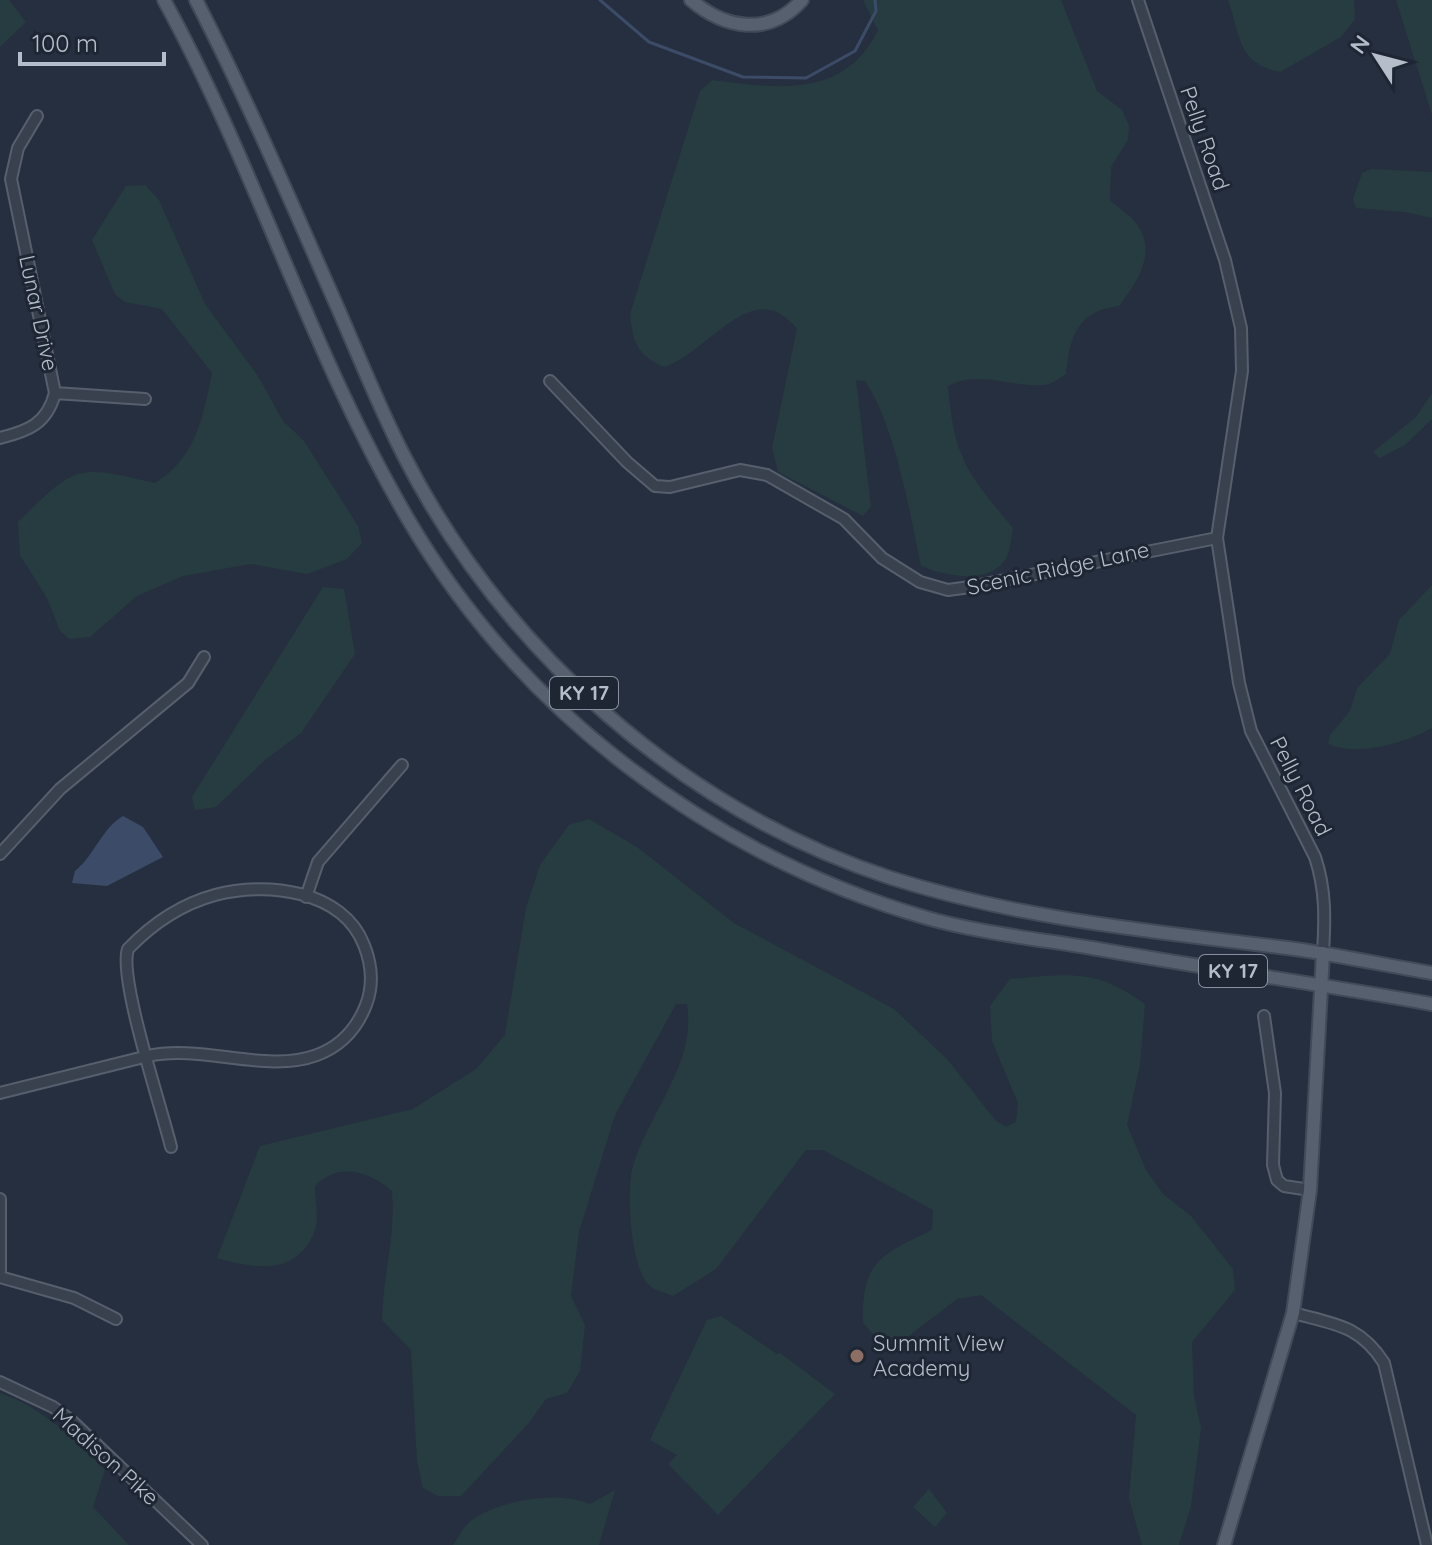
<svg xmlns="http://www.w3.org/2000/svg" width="1432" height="1545" viewBox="0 0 1432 1545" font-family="Quicksand,sans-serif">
	<rect width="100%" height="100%" fill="#252f3f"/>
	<path fill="#273c40" d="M 0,0 L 9,0 L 26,22 L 0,47 Z
		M 863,0 L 1061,0 L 1097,91 L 1122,110 L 1129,126 L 1128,140 L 1111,167 L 1110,200 C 1118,208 1132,216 1138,226 C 1157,254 1136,284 1119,306 C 1077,311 1070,336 1066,374 C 1061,377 1055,382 1049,384 C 1018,391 982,368 948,386 C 954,460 968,473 1013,528 C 1011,536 1011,547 1008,554 C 994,587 946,576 921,566 C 910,513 895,425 865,381 L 856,380 L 871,507 L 863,516 L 778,472 L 772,448 L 797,329 C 754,274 712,349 665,367 C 637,356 633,342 630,314 L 700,91 L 712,80 C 776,88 844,100 878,30 Z
		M 1228,0 L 1354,0 L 1355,19 L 1341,37 L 1280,72 C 1236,63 1241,35 1228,0 Z
		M 1396,0 L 1432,0 L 1432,115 Z
		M 1371,169 L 1432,172 L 1432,218 L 1405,212 L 1356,208 L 1353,199 L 1362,173 Z
		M 145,185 L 159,200 L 205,304 L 258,376 L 283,421 L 304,441 L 358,526 L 362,543 L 347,559 L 307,574 L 251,564 L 183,576 L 137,596 L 90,637 L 69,639 L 60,631 L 47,598 L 20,555 L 18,522 C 76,465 75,464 155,483 C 196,458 203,417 212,373 L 162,309 L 125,302 L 115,294 L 92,240 L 126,186 Z
		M 1432,393 L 1432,419 L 1405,445 L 1380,458 L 1373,452 L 1416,417 Z
		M 1432,585 L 1432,728 C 1405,743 1357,757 1328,744 L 1330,735 L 1350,711 L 1357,688 L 1390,654 L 1399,620 Z
		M 323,587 L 344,589 L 355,654 L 301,733 L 265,760 L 216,807 L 195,810 L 192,797 Z
		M 589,819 L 637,847 L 734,923 L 894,1009 L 948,1060 L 995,1120 L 1006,1127 L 1016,1122 L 1018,1103 L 992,1041 L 990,1006 L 1010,979 C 1068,974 1096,968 1145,1004 L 1140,1065 L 1127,1125 L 1146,1170 L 1163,1194 L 1191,1216 L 1233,1269 L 1235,1290 L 1192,1342 L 1194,1396 L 1201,1428 L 1191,1506 L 1179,1545 L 1142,1545 L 1129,1498 L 1136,1415 L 981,1295 L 957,1299 L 897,1345 L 881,1342 L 863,1323 C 861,1261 881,1255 932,1230 L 933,1210 L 823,1150 L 806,1150 L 716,1269 L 673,1296 C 667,1293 656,1291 650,1286 C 630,1269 626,1190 633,1166 C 649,1112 697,1063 687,1004 L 676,1004 L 615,1115 L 579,1232 L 571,1296 L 585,1325 L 580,1371 L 567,1393 L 546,1399 L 528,1424 L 461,1496 L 438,1496 L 423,1488 L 417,1461 L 411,1350 L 382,1320 C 383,1275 396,1236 392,1191 C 369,1171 338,1162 315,1186 C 315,1198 319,1219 315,1230 C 298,1276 255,1269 217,1258 L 260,1146 L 413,1109 L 476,1069 L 505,1035 L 526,908 L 540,865 L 569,825 Z
		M 721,1316 L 777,1354 L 780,1353 L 835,1394 L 718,1515 L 668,1464 L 677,1455 L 650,1440 L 707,1320 Z
		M 0,1393 C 39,1406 77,1440 105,1470 L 93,1507 L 129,1545 L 0,1545 Z
		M 929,1489 L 947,1513 L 935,1527 L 913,1507 Z
		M 615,1490 L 599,1545 L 453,1545 C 459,1537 464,1525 472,1520 C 501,1500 557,1490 590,1504 Z"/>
	<path fill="#3b4b68" d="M 123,816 L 143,827 L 163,857 L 107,886 L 72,883 L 75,871 C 94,856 102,828 123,816 Z"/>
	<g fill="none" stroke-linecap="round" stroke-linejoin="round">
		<path stroke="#3b4b68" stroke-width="3" d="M 600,0 L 649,42 L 743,77 L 806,78 L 855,51 L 876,11 L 875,0"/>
		<defs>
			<path id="minor" d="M 1138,0 L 1225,260 L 1241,328 L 1242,371 L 1217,538 L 1239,683 L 1251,731 L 1315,857 C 1326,890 1325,919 1323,953
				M 550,381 L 627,462 L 655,486 L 670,487 L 740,470 L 767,475 L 844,519 L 882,558 L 920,582 L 948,590 L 970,587 L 1217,538
				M 55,393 L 145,399
				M 0,438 C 28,431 47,424 55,393 L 11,179 L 18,148 L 37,116
				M 0,854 L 60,789 L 188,683 L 204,657
				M 306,897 L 318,862 L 402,765
				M 1264,1016 L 1275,1093 L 1273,1165 L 1277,1180 L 1284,1186 L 1310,1190
				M 0,1093 L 148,1056 C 203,1044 266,1074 317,1055 C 341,1046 357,1028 366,1005 C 374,984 372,965 364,945 C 343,890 266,881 215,895 C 182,904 152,924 128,949 C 118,978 162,1109 171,1147
				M 0,1199 L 0,1271
				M 0,1277 L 74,1298 L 116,1319
				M 1293,1313 C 1334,1324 1360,1325 1384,1363 L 1427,1545
				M 0,1382 L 53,1407 L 73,1422 L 202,1545"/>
			<path id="major" d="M 164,0 C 256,168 311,354 408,519 C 521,713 713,856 927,918 C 980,933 1038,939 1092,948 C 1205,968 1319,984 1432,1004
				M 196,0 C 247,99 291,202 336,304 C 358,354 378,405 403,454 C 502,649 682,810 891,878 C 1016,918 1149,931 1279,947 C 1331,953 1381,965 1432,973
				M 691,0 C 725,29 769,37 802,0
				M 1224,1545 L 1293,1313 L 1310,1190 L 1323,953"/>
		</defs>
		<use href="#minor" stroke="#575f6d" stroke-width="14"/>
		<use href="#major" stroke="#424a58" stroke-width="16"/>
		<use href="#minor" stroke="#39414f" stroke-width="10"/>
		<use href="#major" stroke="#57606f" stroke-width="12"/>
	</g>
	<circle fill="#8d6e63" stroke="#1e2634" stroke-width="3" cx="857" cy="1356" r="8"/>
	<g text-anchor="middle" stroke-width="6" stroke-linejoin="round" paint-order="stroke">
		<g fill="#1e2634" stroke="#888f9d" stroke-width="2">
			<rect x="550" y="677" width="68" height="32" rx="6"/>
			<rect x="1199" y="955" width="68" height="32" rx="6"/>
		</g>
		<g font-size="20" font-weight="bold" fill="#b5bcca">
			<text x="584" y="700">KY 17</text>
			<text x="1233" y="978">KY 17</text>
		</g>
		<g font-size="22" fill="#b5bcca" stroke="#1e2634">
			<text transform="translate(1205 138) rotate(71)" y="8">Pelly Road</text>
			<text transform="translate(39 313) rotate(78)" y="8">Lunar Drive</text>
			<text transform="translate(1058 568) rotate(-12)" y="8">Scenic Ridge Lane</text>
			<text transform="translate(1301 786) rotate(63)" y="8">Pelly Road</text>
			<text transform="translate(106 1456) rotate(42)" y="8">Madison Pike</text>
		</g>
		<g font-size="22" fill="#b5bcca" stroke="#1e2634" text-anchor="start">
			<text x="873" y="1351">Summit View<tspan x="873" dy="25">Academy</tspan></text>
		</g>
	</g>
	<g transform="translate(1376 56) rotate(306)" stroke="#1e2634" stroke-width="6" paint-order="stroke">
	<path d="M0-6L14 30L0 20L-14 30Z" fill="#b5bcca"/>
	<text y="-12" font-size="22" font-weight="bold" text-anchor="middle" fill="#b5bcca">N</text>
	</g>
	<path d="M20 52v12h144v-12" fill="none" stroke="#b5bcca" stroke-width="4"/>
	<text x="32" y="52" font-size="24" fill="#b5bcca" stroke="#1e2634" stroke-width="6" paint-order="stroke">100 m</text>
</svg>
